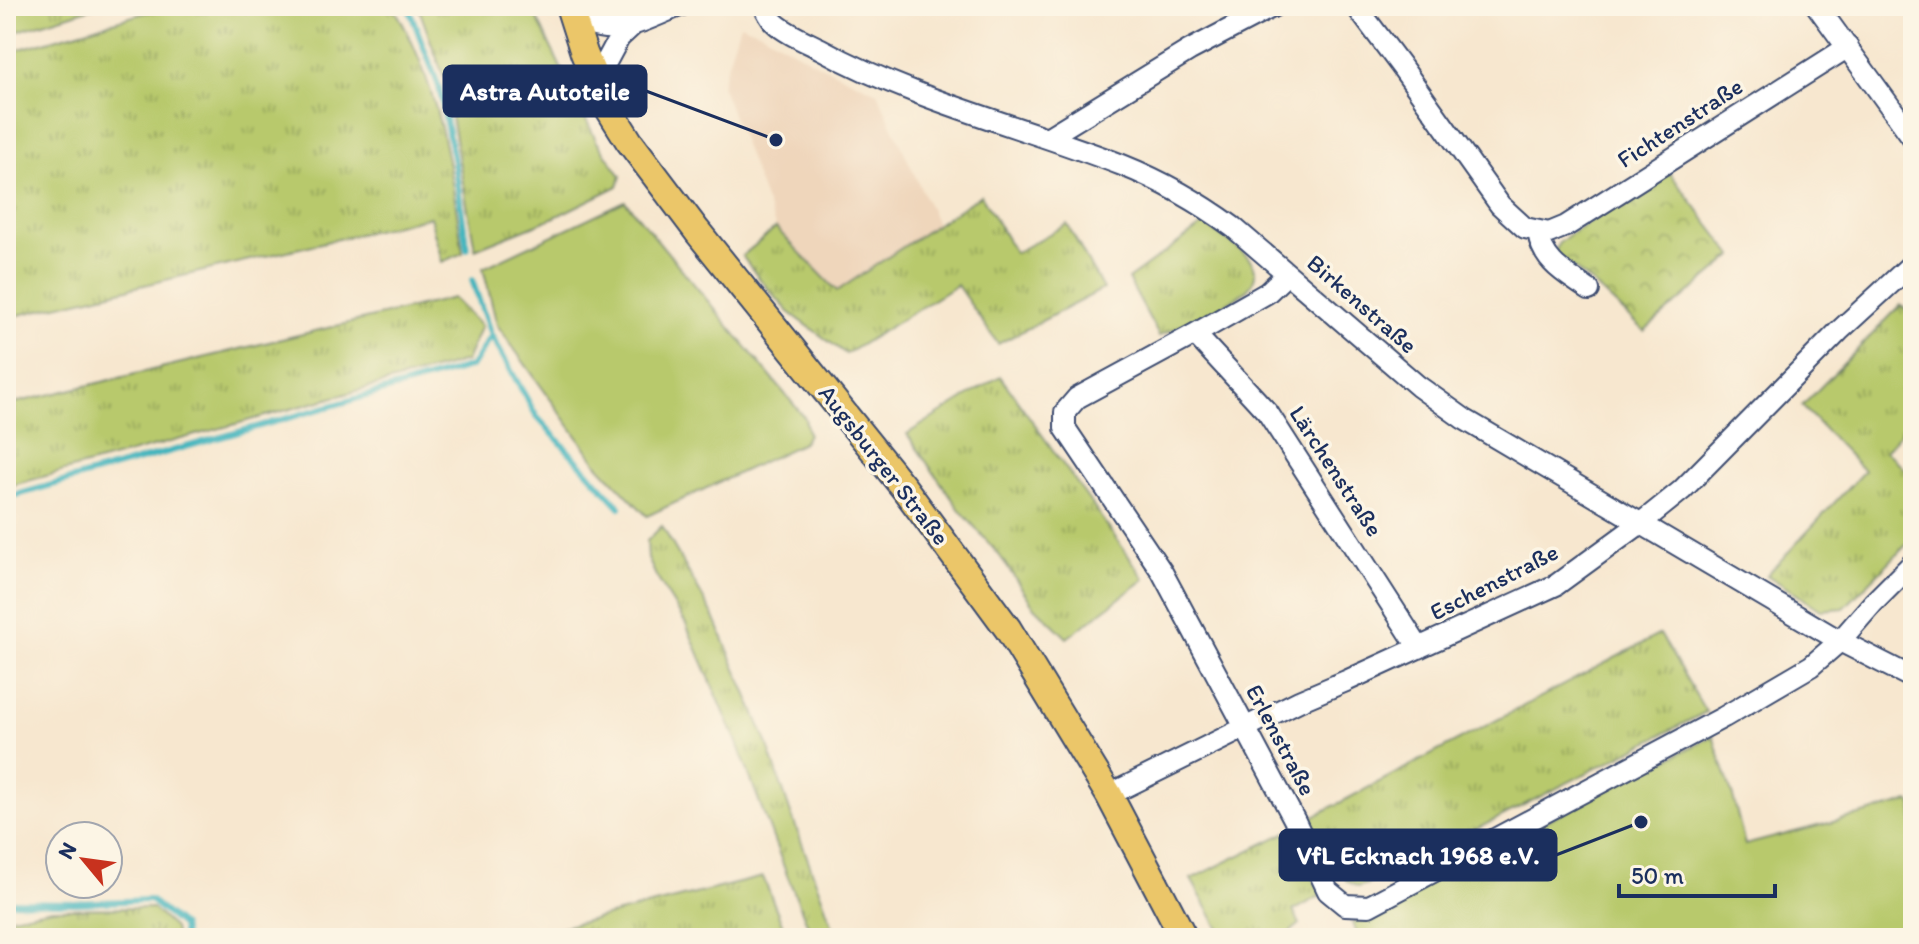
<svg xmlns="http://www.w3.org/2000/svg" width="1919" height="944" viewBox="0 0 1919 944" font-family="Itim,sans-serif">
	<defs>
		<pattern id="grass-tufts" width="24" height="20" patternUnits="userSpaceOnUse" patternTransform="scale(2)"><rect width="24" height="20" fill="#b8c96c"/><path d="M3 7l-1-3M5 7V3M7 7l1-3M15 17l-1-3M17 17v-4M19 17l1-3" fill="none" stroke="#95a45c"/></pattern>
		<pattern id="park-crowns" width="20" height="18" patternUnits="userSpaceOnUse" patternTransform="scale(2)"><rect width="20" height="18" fill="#b8c96c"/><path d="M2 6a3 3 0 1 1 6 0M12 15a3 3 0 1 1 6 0" fill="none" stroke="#95a45c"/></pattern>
	</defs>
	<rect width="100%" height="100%" fill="#fcf5e5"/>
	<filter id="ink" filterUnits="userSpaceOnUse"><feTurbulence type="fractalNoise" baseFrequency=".0125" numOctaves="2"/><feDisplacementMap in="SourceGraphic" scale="16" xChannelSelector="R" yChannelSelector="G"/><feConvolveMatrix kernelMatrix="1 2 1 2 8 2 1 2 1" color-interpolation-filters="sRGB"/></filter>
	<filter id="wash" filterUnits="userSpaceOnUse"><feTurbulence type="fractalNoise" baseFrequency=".006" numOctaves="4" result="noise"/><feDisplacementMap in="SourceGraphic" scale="32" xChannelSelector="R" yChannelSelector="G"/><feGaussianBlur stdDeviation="1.8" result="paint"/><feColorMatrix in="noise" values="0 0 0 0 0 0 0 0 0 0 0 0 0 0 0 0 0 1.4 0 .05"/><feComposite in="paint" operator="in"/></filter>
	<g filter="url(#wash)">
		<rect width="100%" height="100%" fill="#f7e7cf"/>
		<path fill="#efd6bb" d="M 740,24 L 761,32 L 817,64 L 877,92 L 937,224 L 837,292 L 776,228 L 721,85 Z"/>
		<path fill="url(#grass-tufts)" stroke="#6a7c65" stroke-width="2" d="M 6,6 L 98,6 L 6,35 Z
			M 168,6 L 393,6 C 438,80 451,169 463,253 L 442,262 L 430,217 L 6,318 L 6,53 Z
			M 418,6 L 531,6 L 597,142 L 621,176 L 618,186 L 555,217 L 475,249 L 444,78 Z
			M 981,195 L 1015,253 L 1067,224 L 1103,289 L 998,344 L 957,285 L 846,354 L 789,312 L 763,283 L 742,256 L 776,228 L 837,291 Z
			M 1204,224 C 1217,234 1245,250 1253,264 C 1257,272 1255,281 1249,287 C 1236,303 1180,326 1159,336 L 1128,279 Z
			M 453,298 L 481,326 L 466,361 L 6,487 L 6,405 Z
			M 1901,305 L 1913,318 L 1913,419 L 1885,451 L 1913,476 L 1913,538 L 1844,608 L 1821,610 L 1767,575 L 1864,471 L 1802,406 Z
			M 1000,376 L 1145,579 L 1067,638 L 1033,605 L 1000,556 L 960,510 L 907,434 Z
			M 662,526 L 714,617 L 766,740 L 790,811 L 837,938 L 813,938 L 787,875 L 736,740 L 686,624 L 656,576 L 648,559 L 647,541 Z
			M 1660,634 L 1706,712 L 1373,882 L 1358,887 L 1347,881 L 1309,819 Z
			M 1289,831 L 1322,895 L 1293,911 L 1300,924 L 1283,938 L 1224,938 L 1191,879 Z
			M 763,877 L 788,938 L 518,938 Z
			M 152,908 L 174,928 L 176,938 L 6,938 L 6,918 L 52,909 Z"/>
		<path fill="url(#park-crowns)" stroke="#6a7c65" stroke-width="2" d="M 1669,172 L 1733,256 L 1644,331 L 1593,284 L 1555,253 L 1558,244 L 1569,235 Z"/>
		<path fill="#b8c96c" stroke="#6a7c65" stroke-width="2" d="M 625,201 L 805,418 L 808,434 L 803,443 L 647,516 L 598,465 L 497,325 L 483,268 Z
			M 1713,736 L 1733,797 L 1745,845 L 1909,802 L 1913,804 L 1913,938 L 1359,938 L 1353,923 L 1506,841 Z"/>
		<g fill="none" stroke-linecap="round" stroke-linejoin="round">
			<path stroke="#45b5be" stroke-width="6" d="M 408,6 L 439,87 L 455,167 L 467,249
				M 472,280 L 491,335 L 537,417 L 620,507
				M 6,498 L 472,366 L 491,335
				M 6,902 L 75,903 L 150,900 L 182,926 L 184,938"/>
		</g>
	</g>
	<g filter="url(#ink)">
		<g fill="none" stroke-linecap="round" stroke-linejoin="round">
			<defs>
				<path id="minor" d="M 764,6 C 767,11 770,18 774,22 C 785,33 807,42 821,49 C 916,101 1022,126 1122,165 C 1162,181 1199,202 1233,227 L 1418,386 L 1464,419 L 1840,641 L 1913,678
					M 1356,6 L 1401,66 L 1500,205 L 1525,228 L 1549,233 L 1566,226 L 1848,47
					M 1817,6 L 1913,138
					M 573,9 L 571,12 C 607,45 642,20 680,6
					M 596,81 L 619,38 L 632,26
					M 1047,138 L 1190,50 L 1274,6
					M 1538,232 C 1543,263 1565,273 1589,290
					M 1287,274 L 1267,293 L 1195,334 L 1077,398 L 1065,412 L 1065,428 L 1162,572 L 1295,821 L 1328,891 L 1345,905 L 1369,906 L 1724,717 L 1811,666 L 1840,641 L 1873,603 L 1913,563
					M 1195,334 L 1268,413 L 1419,648
					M 1109,795 L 1299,701 L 1346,681 L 1556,585 L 1641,523 L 1682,490 L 1839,331 L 1913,263"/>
				<path id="major" d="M 569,6 L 584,53 L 604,101 L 629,141 L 697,231 L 904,488 L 1008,629 L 1109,795 L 1184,938"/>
			</defs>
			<use href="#minor" stroke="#3c4b6f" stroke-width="24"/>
			<use href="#major" stroke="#3c4b6f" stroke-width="30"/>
			<use href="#minor" stroke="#fff" stroke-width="20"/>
			<use href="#major" stroke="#ebc669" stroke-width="26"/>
		</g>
	</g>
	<g text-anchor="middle" stroke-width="7" stroke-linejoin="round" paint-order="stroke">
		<g font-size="24" fill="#1b2f5e" stroke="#fcf5e5">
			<text transform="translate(1680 123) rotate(-33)" y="8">Fichtenstraße</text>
			<text transform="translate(1362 304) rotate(41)" y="8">Birkenstraße</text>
			<text transform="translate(884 465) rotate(52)" y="8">Augsburger Straße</text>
			<text transform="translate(1336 471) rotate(57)" y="8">Lärchenstraße</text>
			<text transform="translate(1494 582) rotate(-27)" y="8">Eschenstraße</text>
			<text transform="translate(1281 740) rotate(62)" y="8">Erlenstraße</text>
		</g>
	</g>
	<path fill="none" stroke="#1b2f5e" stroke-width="3" d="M776 140L646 91M1641 822L1556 855"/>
	<g fill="#1b2f5e" stroke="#fcf5e5" stroke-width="3">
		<circle cx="776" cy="140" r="8"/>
		<circle cx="1641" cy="822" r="8"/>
	</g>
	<g fill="#1b2f5e" stroke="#1b2f5e" stroke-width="3">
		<rect x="444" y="66" width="202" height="50" rx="8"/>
		<rect x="1280" y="830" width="276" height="50" rx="8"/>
	</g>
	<g font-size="26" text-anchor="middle" font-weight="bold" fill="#fff">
		<text x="545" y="100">Astra Autoteile</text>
		<text x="1418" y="864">VfL Ecknach 1968 e.V.</text>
	</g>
	<rect width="1919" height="944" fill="none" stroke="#fcf5e5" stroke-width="32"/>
	<g transform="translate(84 860) rotate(299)"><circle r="38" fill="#fcf5e5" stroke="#a2a6af" stroke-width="2"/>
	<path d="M0-6L14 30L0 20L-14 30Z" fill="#c8321e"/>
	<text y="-12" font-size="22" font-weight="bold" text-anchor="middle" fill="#1b2f5e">N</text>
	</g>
	<path d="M1619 884v12h156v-12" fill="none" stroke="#1b2f5e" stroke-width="4"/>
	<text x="1631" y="884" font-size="24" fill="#1b2f5e" stroke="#fcf5e5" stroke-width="6" paint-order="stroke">50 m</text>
</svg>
